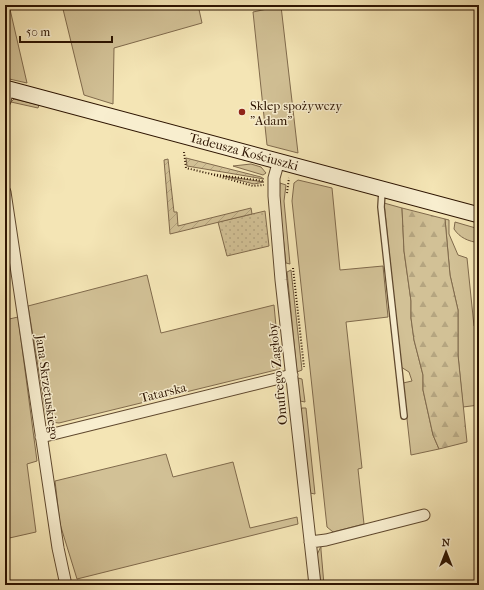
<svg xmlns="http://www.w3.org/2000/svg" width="484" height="590" viewBox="0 0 484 590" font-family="'IM FELL French Canon',serif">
	<defs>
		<pattern id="forest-firs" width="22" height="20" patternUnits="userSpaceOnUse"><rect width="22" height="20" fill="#d2c196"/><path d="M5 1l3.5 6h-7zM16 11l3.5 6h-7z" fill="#b5a580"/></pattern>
		<pattern id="park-dots" width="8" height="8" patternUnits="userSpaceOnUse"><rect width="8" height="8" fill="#d2c196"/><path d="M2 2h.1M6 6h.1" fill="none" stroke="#b5a580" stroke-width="1.8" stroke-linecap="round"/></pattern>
		<pattern id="garden-furrows" width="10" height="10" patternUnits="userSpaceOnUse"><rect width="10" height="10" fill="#d2c196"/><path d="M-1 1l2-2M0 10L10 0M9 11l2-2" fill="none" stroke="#b5a580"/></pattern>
	</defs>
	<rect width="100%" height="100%" fill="#f4e5b5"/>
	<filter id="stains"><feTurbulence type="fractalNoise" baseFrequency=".005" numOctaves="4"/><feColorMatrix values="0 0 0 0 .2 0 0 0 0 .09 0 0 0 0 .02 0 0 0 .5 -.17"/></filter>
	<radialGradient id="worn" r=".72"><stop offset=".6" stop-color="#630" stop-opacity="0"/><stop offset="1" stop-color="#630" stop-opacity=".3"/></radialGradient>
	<path fill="#d2c196" stroke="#806a4c" d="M 5,5 L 9,5 L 27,83 L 5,78 Z
		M 62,5 L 198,5 L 202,23 L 114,48 L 113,104 L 84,95 Z
		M 281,6 L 298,153 L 267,145 L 253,12 Z
		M 14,99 L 39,105 L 38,108 L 11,102 Z
		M 251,164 L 261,167 L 266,173 L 263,175 L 233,166 Z
		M 298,180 L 332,188 L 340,270 L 383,266 L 388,317 L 346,322 L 362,468 L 358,469 L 364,524 L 333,532 L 327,527 L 292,201 L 294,183 Z
		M 280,183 L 286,185 L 284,201 L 290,264 L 286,263 L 279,200 Z
		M 384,203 L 402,208 L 404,251 L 411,301 L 411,318 L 414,340 L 423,375 L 423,390 L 433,435 L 439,449 L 411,455 L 403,383 L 412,381 L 409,372 L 401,367 Z
		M 445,219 L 449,220 L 449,234 L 458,255 L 467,258 L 474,326 L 479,326 L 479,405 L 463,407 L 458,355 L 458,310 L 450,275 Z
		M 455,222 L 479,229 L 479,243 C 468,241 460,238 454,229 Z
		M 291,270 L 302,370 L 297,372 L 287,272 Z
		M 147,275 L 161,333 L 274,305 L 280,369 L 59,423 L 51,422 L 46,415 L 28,306 Z
		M 18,317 L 37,461 L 27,464 L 36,532 L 5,539 L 5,320 Z
		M 298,378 L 302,379 L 305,402 L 300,401 Z
		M 302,408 L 306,408 L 315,494 L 310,493 L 301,410 Z
		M 166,454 L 173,477 L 233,462 L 250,528 L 297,517 L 298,524 L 77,579 L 60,524 L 55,481 Z
		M 321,546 L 321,550 L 324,585 L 321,585 L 317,555 Z"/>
	<path fill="url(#forest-firs)" stroke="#806a4c" d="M 402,208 L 445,219 L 450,275 L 458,310 L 458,355 L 467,442 L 439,449 L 433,435 L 423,390 L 423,375 L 414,340 L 411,318 L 411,301 L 404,251 Z"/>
	<path fill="url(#park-dots)" stroke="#806a4c" d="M 265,211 L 269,246 L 227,256 L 218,222 Z"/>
	<path fill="url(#garden-furrows)" stroke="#806a4c" d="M 186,158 L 261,177 L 264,179 L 187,166 Z
		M 168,159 L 174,212 L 177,212 L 178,226 L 251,208 L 252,214 L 170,234 L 164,160 Z
		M 223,176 L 264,182 L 254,184 Z"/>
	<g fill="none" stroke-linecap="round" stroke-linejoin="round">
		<defs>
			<path id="lane" d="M 382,191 L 381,207 L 404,416"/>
			<path id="street" d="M 5,101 L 8,89
				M 279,160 L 274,178 L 274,196 L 281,280 L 315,585
				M 5,192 L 58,548 L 66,585
				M 41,437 L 292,375
				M 310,542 L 326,540 L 424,515"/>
			<path id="secondary" d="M 5,88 L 479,215"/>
		</defs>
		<use href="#lane" stroke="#5f482e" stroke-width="8"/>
		<use href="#street" stroke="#5f482e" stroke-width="13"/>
		<use href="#secondary" stroke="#2d1401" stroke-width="17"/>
		<path stroke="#2d1401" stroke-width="2" stroke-dasharray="1 2" stroke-linecap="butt" d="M 479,5 L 479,8
			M 184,152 L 186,168 L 211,174 L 264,181
			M 214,175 L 253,186 L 264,185
			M 287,193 L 289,178
			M 293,268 L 304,367"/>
		<use href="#lane" stroke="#f8eecf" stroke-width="5.5"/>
		<use href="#street" stroke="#f8eecf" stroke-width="11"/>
		<use href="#secondary" stroke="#f8eecf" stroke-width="15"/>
	</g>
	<circle fill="#8f2418" stroke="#f8eecf" stroke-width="1.5" cx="242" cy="112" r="4"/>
	<g text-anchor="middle" stroke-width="3" stroke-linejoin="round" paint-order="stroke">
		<g font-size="13" fill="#2d1401" stroke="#f8eecf" text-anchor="start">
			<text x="250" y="110">Sklep spożywczy<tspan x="250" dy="15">"Adam"</tspan></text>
		</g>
		<g font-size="13" fill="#2d1401" stroke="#f8eecf">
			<text transform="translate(244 151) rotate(15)" y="5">Tadeusza Kościuszki</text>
			<text transform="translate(277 374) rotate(-96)" y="5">Onufrego Zagłoby</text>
			<text transform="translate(48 387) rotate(82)" y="5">Jana Skrzetuskiego</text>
			<text transform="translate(163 392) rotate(-14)" y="5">Tatarska</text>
		</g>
	</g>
	<rect width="484" height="590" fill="none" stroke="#f4e5b5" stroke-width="20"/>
	<rect x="6" y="6" width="472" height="578" fill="none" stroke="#2d1401" stroke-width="2"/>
	<rect x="10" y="10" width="464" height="570" fill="none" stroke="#2d1401"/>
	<g transform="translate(446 552)" stroke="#f8eecf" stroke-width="3" paint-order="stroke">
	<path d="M0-3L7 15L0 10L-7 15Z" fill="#2d1401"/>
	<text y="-6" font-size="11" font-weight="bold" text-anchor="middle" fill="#2d1401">N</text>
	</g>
	<path d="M20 36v6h92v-6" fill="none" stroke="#2d1401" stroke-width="2"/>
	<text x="26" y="36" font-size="12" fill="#2d1401" stroke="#f8eecf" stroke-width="3" paint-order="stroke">50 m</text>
	<rect width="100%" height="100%" filter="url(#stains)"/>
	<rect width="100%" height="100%" fill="url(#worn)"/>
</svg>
